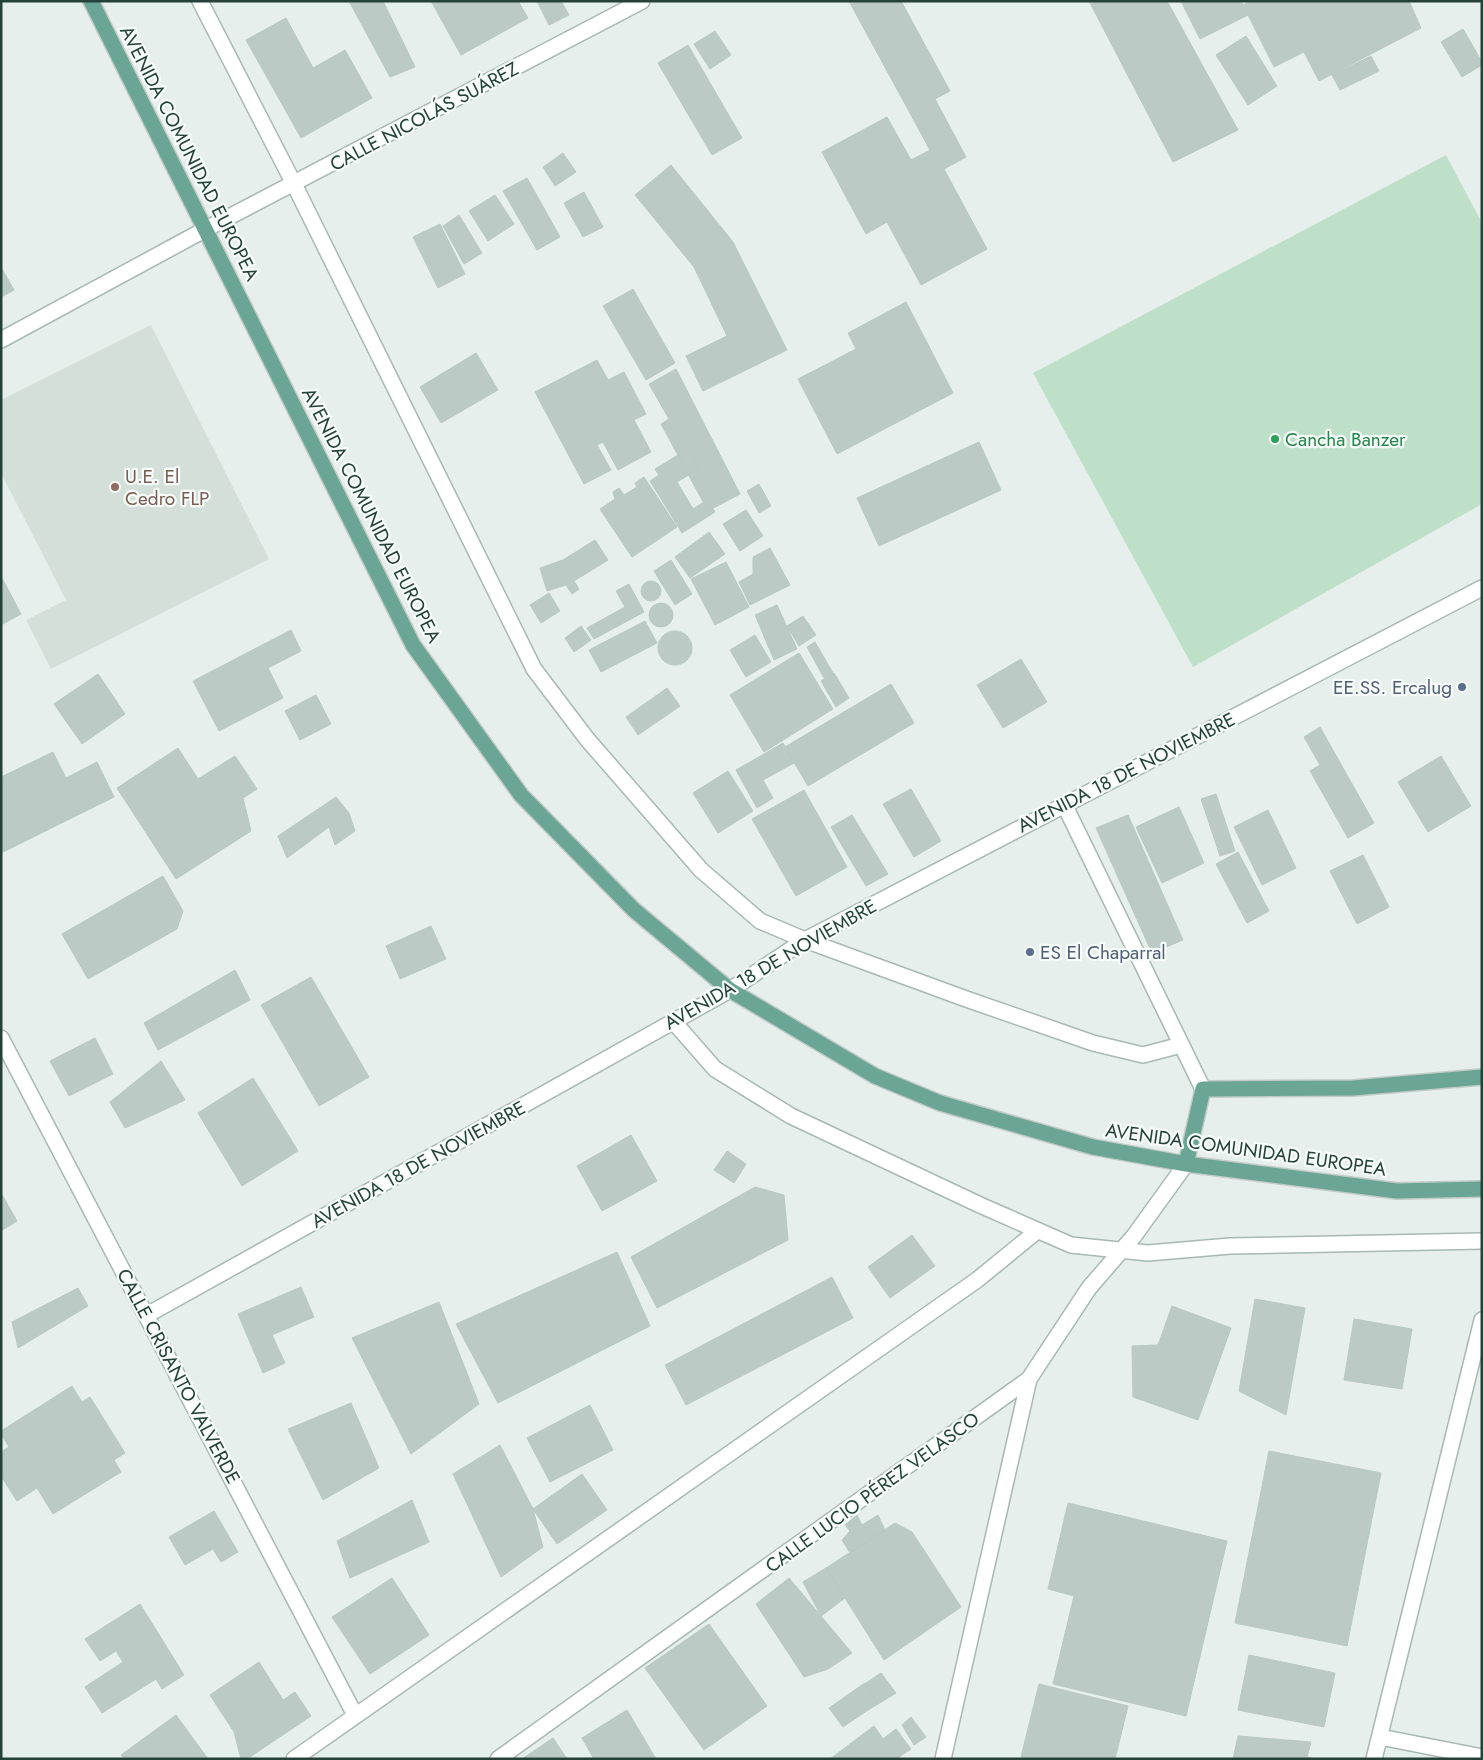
<svg xmlns="http://www.w3.org/2000/svg" width="1483" height="1760" viewBox="0 0 1483 1760" font-family="Jost,sans-serif">
	<rect width="100%" height="100%" fill="#e6efeb"/>
	<path fill="#d4dfda" d="M 151,325 L 269,559 L 51,669 L 26,620 L 66,600 L 1,473 L 1,400 Z"/>
	<path fill="#bfe0c8" d="M 1446,155 L 1482,223 L 1482,504 L 1193,667 L 1033,373 Z"/>
	<path fill="#bbcac4" stroke="#b8c9c2" d="M 349,1 L 383,1 L 415,67 L 390,77 Z
		M 431,1 L 518,1 L 528,18 L 461,55 Z
		M 537,1 L 561,1 L 569,15 L 549,25 Z
		M 849,1 L 901,1 L 950,91 L 935,99 L 966,157 L 944,169 L 987,249 L 921,285 L 887,222 L 866,234 L 822,152 L 887,117 L 911,160 L 930,150 Z
		M 1089,1 L 1167,1 L 1238,130 L 1173,162 Z
		M 1181,1 L 1241,1 L 1243,5 L 1250,1 L 1409,1 L 1421,28 L 1319,81 L 1304,52 L 1274,67 L 1248,15 L 1200,39 Z
		M 286,18 L 313,68 L 345,50 L 372,98 L 301,138 L 246,40 Z
		M 1463,29 L 1482,62 L 1482,65 L 1462,77 L 1441,42 Z
		M 715,31 L 731,55 L 710,69 L 694,44 Z
		M 1246,36 L 1277,86 L 1248,105 L 1216,55 Z
		M 688,45 L 742,138 L 712,155 L 658,63 Z
		M 1371,56 L 1379,71 L 1340,90 L 1332,75 Z
		M 563,153 L 576,172 L 555,186 L 543,167 Z
		M 671,165 L 733,242 L 787,350 L 703,391 L 686,356 L 727,336 L 694,267 L 635,195 Z
		M 527,178 L 560,237 L 537,250 L 503,191 Z
		M 584,192 L 603,227 L 583,237 L 564,203 Z
		M 495,195 L 514,224 L 488,241 L 469,211 Z
		M 459,215 L 482,253 L 464,264 L 443,226 Z
		M 440,224 L 465,274 L 438,288 L 413,237 Z
		M 1,267 L 14,290 L 1,297 Z
		M 633,289 L 675,363 L 646,380 L 603,306 Z
		M 906,302 L 953,393 L 837,454 L 798,379 L 856,349 L 848,333 Z
		M 476,353 L 498,390 L 441,423 L 420,387 Z
		M 597,360 L 608,380 L 624,372 L 646,414 L 634,420 L 651,452 L 618,470 L 603,442 L 597,445 L 611,470 L 584,484 L 535,392 Z
		M 676,369 L 740,494 L 708,511 L 661,424 L 669,419 L 649,384 Z
		M 979,442 L 1001,490 L 879,546 L 857,498 Z
		M 688,449 L 700,468 L 677,482 L 693,509 L 707,500 L 715,512 L 682,533 L 650,481 L 659,475 L 655,469 Z
		M 644,477 L 677,527 L 632,557 L 600,509 L 615,499 L 613,492 L 619,488 L 624,495 L 637,487 L 635,483 Z
		M 759,484 L 771,506 L 759,513 L 747,491 Z
		M 746,510 L 763,536 L 740,551 L 723,524 Z
		M 709,532 L 725,554 L 690,578 L 675,557 Z
		M 595,540 L 608,560 L 574,581 L 579,589 L 572,594 L 566,585 L 547,591 L 540,568 L 563,560 Z
		M 770,548 L 790,585 L 750,605 L 739,582 L 753,574 L 753,557 Z
		M 671,560 L 692,594 L 675,605 L 654,571 Z
		M 726,562 L 749,607 L 715,625 L 691,579 Z
		M 1,576 L 21,614 L 1,625 Z
		M641 591a10 10 0 1 1 20 0a10 10 0 1 1-20 0Z
		M 629,584 L 644,612 L 594,639 L 587,628 L 625,607 L 616,591 Z
		M 549,593 L 560,611 L 541,623 L 530,605 Z
		M649 615a12 12 0 1 1 24 0a12 12 0 1 1-24 0Z
		M 777,605 L 797,649 L 774,660 L 755,615 Z
		M 803,616 L 816,635 L 799,646 L 787,626 Z
		M 645,621 L 657,643 L 601,672 L 589,650 Z
		M 581,626 L 591,640 L 574,652 L 565,638 Z
		M 291,630 L 301,651 L 268,668 L 283,698 L 219,731 L 193,681 Z
		M658 648a17 17 0 1 1 34 0a17 17 0 1 1-34 0Z
		M 755,635 L 771,662 L 746,677 L 730,650 Z
		M 815,642 L 833,673 L 824,678 L 807,647 Z
		M 799,653 L 833,709 L 764,752 L 730,695 Z
		M 1021,659 L 1047,702 L 1003,728 L 977,685 Z
		M 834,673 L 849,698 L 836,707 L 821,681 Z
		M 98,674 L 125,714 L 82,744 L 54,704 Z
		M 891,684 L 914,723 L 808,786 L 785,747 Z
		M 667,688 L 680,706 L 638,735 L 626,717 Z
		M 316,695 L 331,724 L 300,740 L 285,711 Z
		M 1320,727 L 1374,823 L 1348,838 L 1310,771 L 1320,765 L 1304,737 Z
		M 783,743 L 794,763 L 763,780 L 773,798 L 757,808 L 736,770 Z
		M 178,748 L 198,779 L 235,756 L 257,789 L 243,798 L 251,831 L 176,879 L 117,788 Z
		M 53,752 L 66,778 L 97,762 L 114,797 L 1,853 L 1,777 Z
		M 1441,756 L 1471,806 L 1428,832 L 1398,782 Z
		M 728,771 L 753,811 L 718,833 L 693,793 Z
		M 911,789 L 941,841 L 914,857 L 883,804 Z
		M 804,790 L 847,867 L 796,896 L 752,819 Z
		M 1216,794 L 1235,851 L 1220,856 L 1201,799 Z
		M 336,797 L 349,813 L 355,831 L 335,845 L 329,827 L 287,858 L 278,836 Z
		M 1179,807 L 1204,863 L 1162,883 L 1136,827 Z
		M 1268,810 L 1296,868 L 1262,885 L 1234,827 Z
		M 852,815 L 888,874 L 866,886 L 831,827 Z
		M 1128,815 L 1183,940 L 1152,953 L 1096,828 Z
		M 1238,852 L 1269,911 L 1247,923 L 1216,864 Z
		M 1363,855 L 1389,907 L 1357,924 L 1330,871 Z
		M 163,876 L 183,911 L 177,929 L 88,979 L 62,934 Z
		M 431,926 L 446,959 L 400,979 L 386,946 Z
		M 235,970 L 250,1000 L 158,1050 L 144,1023 Z
		M 311,977 L 369,1077 L 319,1106 L 261,1005 Z
		M 95,1038 L 113,1074 L 69,1096 L 50,1061 Z
		M 161,1061 L 185,1100 L 125,1128 L 110,1102 Z
		M 253,1078 L 298,1151 L 242,1186 L 198,1113 Z
		M 631,1135 L 657,1181 L 602,1211 L 577,1166 Z
		M 727,1151 L 746,1164 L 734,1183 L 714,1170 Z
		M 755,1187 L 784,1195 L 788,1240 L 657,1308 L 631,1257 Z
		M 1,1193 L 17,1221 L 1,1231 Z
		M 912,1235 L 935,1266 L 890,1298 L 868,1267 Z
		M 617,1252 L 650,1326 L 498,1403 L 456,1324 Z
		M 832,1277 L 853,1318 L 686,1405 L 665,1365 Z
		M 301,1287 L 314,1317 L 272,1335 L 285,1363 L 263,1373 L 238,1314 Z
		M 78,1288 L 88,1306 L 18,1348 L 12,1322 Z
		M 1255,1299 L 1305,1308 L 1286,1415 L 1239,1391 Z
		M 439,1302 L 479,1404 L 411,1454 L 352,1338 Z
		M 1172,1306 L 1231,1328 L 1198,1420 L 1133,1397 L 1132,1346 L 1158,1345 Z
		M 1354,1319 L 1412,1329 L 1402,1389 L 1344,1380 Z
		M 72,1386 L 82,1402 L 90,1397 L 125,1453 L 114,1460 L 121,1472 L 53,1514 L 37,1488 L 17,1501 L 1,1476 L 1,1452 L 9,1447 L 1,1434 L 1,1431 Z
		M 351,1403 L 379,1468 L 323,1500 L 288,1429 Z
		M 590,1405 L 613,1450 L 550,1482 L 527,1438 Z
		M 500,1445 L 533,1509 L 543,1547 L 501,1577 L 453,1474 Z
		M 1269,1451 L 1381,1473 L 1347,1646 L 1235,1623 Z
		M 582,1474 L 607,1510 L 557,1544 L 533,1509 Z
		M 412,1500 L 429,1542 L 350,1578 L 337,1541 Z
		M 1068,1503 L 1227,1541 L 1186,1716 L 1053,1684 L 1074,1596 L 1048,1589 Z
		M 214,1511 L 238,1552 L 221,1562 L 213,1549 L 185,1565 L 169,1537 Z
		M 857,1515 L 862,1525 L 878,1515 L 885,1530 L 850,1553 L 842,1540 L 850,1531 L 845,1525 Z
		M 895,1523 L 912,1532 L 961,1607 L 884,1660 L 826,1568 Z
		M 826,1568 L 845,1598 L 821,1616 L 803,1582 Z
		M 392,1578 L 429,1635 L 370,1674 L 332,1617 Z
		M 789,1578 L 852,1653 L 828,1669 L 804,1677 L 756,1604 Z
		M 140,1604 L 184,1675 L 162,1689 L 156,1679 L 102,1713 L 85,1687 L 123,1662 L 116,1651 L 100,1661 L 85,1639 Z
		M 709,1624 L 767,1706 L 704,1750 L 645,1668 Z
		M 1249,1655 L 1335,1673 L 1324,1727 L 1238,1710 Z
		M 259,1662 L 283,1700 L 295,1692 L 311,1716 L 247,1759 L 241,1759 L 234,1732 L 210,1695 Z
		M 881,1673 L 896,1693 L 860,1715 L 845,1697 Z
		M 865,1683 L 878,1703 L 843,1727 L 829,1708 Z
		M 1039,1684 L 1128,1706 L 1115,1759 L 1028,1759 L 1021,1757 Z
		M 627,1710 L 656,1759 L 594,1759 L 582,1738 Z
		M 176,1715 L 208,1759 L 124,1759 L 121,1755 Z
		M 911,1717 L 926,1737 L 914,1745 L 902,1725 Z
		M 874,1726 L 883,1739 L 896,1729 L 911,1749 L 899,1757 L 900,1759 L 830,1759 Z
		M 1238,1736 L 1311,1742 L 1307,1757 L 1315,1759 L 1233,1759 Z
		M 553,1738 L 567,1759 L 522,1759 Z"/>
	<g fill="none" stroke-linecap="round" stroke-linejoin="round">
		<defs>
			<path id="minor" d="M 200,1 L 294,184 L 534,669 L 587,739 L 701,870 L 760,921 L 805,940 L 969,1000 L 1093,1043 L 1143,1055 L 1181,1045
				M 1,340 L 206,229 L 642,1
				M 1064,804 L 1203,1089
				M 673,1021 L 715,1069 L 791,1116 L 980,1205 L 1071,1245 L 1148,1253 L 1230,1246 L 1482,1241
				M 1,1038 L 355,1715
				M 147,1315 L 730,990 L 805,940 L 1482,588
				M 1380,1737 L 1482,1757
				M 294,1759 L 977,1280 L 1037,1231
				M 498,1759 L 1029,1379 L 1089,1288 L 1134,1236 L 1186,1164
				M 943,1759 L 1029,1379
				M 1374,1759 L 1482,1320"/>
			<path id="major" d="M 91,1 L 413,645 L 521,795 L 634,910 L 730,990 L 875,1076 L 940,1103 L 1093,1147 L 1186,1164 L 1397,1191 L 1482,1189
				M 1186,1164 L 1203,1089 L 1353,1088 L 1482,1077"/>
		</defs>
		<use href="#minor" stroke="#a8b8b2" stroke-width="18"/>
		<use href="#major" stroke="#c2cac8" stroke-width="18"/>
		<use href="#minor" stroke="#fff" stroke-width="15"/>
		<use href="#major" stroke="#6aa596" stroke-width="15"/>
	</g>
	<circle fill="#2e9e5b" stroke="#f7fbf9" stroke-width="2" cx="1275" cy="439" r="5"/>
	<circle fill="#8d6e63" stroke="#f7fbf9" stroke-width="2" cx="115" cy="487" r="5"/>
	<g fill="#5c6f8a" stroke="#f7fbf9" stroke-width="2">
		<circle cx="1462" cy="687" r="5"/>
		<circle cx="1030" cy="952" r="5"/>
	</g>
	<g text-anchor="middle" stroke-width="4.5" stroke-linejoin="round" paint-order="stroke">
		<g font-size="19" fill="#24423a" stroke="#f7fbf9">
			<text transform="translate(424 116) rotate(-28)" y="7">CALLE NICOLÁS SUÁREZ</text>
			<text transform="translate(190 153) rotate(63)" y="7">AVENIDA COMUNIDAD EUROPEA</text>
			<text transform="translate(372 515) rotate(63)" y="7">AVENIDA COMUNIDAD EUROPEA</text>
			<text transform="translate(1126 772) rotate(-27)" y="7">AVENIDA 18 DE NOVIEMBRE</text>
			<text transform="translate(770 964) rotate(-30)" y="7">AVENIDA 18 DE NOVIEMBRE</text>
			<text transform="translate(1246 1149) rotate(8)" y="7">AVENIDA COMUNIDAD EUROPEA</text>
			<text transform="translate(418 1164) rotate(-29)" y="7">AVENIDA 18 DE NOVIEMBRE</text>
			<text transform="translate(179 1376) rotate(62)" y="7">CALLE CRISANTO VALVERDE</text>
			<text transform="translate(872 1492) rotate(-36)" y="7">CALLE LUCIO PÉREZ VELASCO</text>
		</g>
		<g font-size="19" fill="#27864d" stroke="#f7fbf9" text-anchor="start">
			<text x="1285" y="446">Cancha Banzer</text>
		</g>
		<g font-size="19" fill="#785e54" stroke="#f7fbf9" text-anchor="start">
			<text x="125" y="483">U.E. El<tspan x="125" dy="22">Cedro FLP</tspan></text>
		</g>
		<g font-size="19" fill="#4e5e75" stroke="#f7fbf9" text-anchor="end">
			<text x="1452" y="694">EE.SS. Ercalug</text>
			<text x="1040" y="959" text-anchor="start">ES El Chaparral</text>
		</g>
	</g>
	<rect width="1483" height="1760" fill="none" stroke="#24423a" stroke-width="5"/>
</svg>
